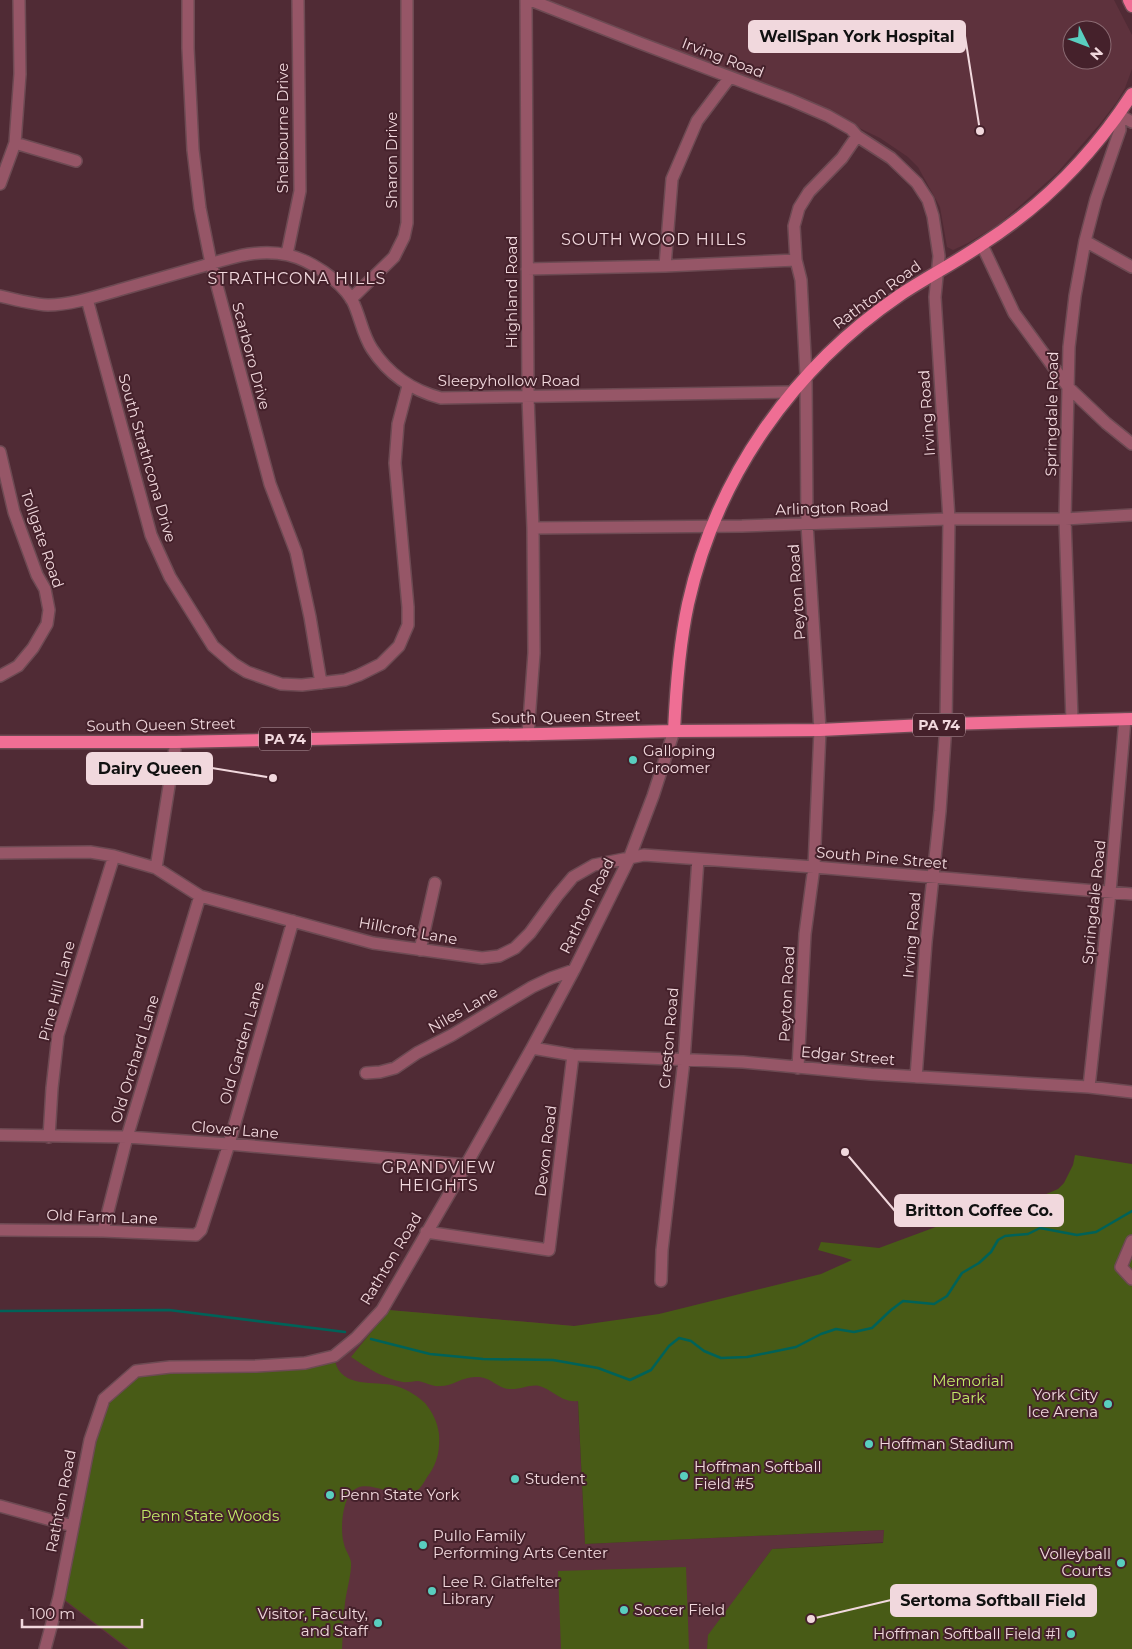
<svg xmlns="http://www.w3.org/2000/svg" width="1132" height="1649" viewBox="0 0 1132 1649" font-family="Montserrat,sans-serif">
	<rect width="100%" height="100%" fill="#502b35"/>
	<path fill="#5e323d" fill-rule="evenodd" d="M 529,0 L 1114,0 L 1132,35 L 1132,69 L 1125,88 L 1116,103 L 1099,125 L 1057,173 L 998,225 L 968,243 L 953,250 L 947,247 L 940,207 L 918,167 L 908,157 L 880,138 L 828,113 ZM 1072,30 L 1102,30 L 1102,60 L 1072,60 Z
		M 389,1310 L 574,1326 L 585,1544 L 884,1530 L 883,1542 L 772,1549 L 709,1635 L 707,1649 L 127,1649 L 59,1597 L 335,1364 Z"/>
	<path fill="#485b16" d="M 1075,1155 L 1132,1164 L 1132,1649 L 707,1649 L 708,1635 L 772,1549 L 883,1543 L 884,1530 L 585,1544 L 578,1401 C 561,1403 554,1390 539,1386 C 531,1384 520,1390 509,1389 C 497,1388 491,1377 477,1377 C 463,1376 454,1386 440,1386 C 433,1387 425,1382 418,1381 C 413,1381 407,1383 403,1382 C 384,1379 366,1367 351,1357 L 389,1310 L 574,1326 L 659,1314 L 821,1274 L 852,1260 L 843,1257 L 818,1250 L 821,1242 L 879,1248 L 960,1218 L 1016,1200 L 1044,1195 L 1058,1189 L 1064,1183 L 1073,1165 Z
		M 334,1356 C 338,1388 369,1381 392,1385 C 405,1388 415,1394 425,1403 C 433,1413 437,1421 439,1434 C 440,1448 438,1461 430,1473 C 426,1478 423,1485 419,1489 C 398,1505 366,1473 351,1493 C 342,1503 340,1531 344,1544 C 345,1550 350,1556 351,1562 C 352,1572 346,1593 345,1603 C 343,1618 343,1634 342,1649 L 129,1649 L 61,1597 L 104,1399 L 136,1371 Z
		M 686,1567 L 689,1649 L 561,1649 L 558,1571 Z"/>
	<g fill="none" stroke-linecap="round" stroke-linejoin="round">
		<path stroke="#006258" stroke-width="2.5" d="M 0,1311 L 169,1310 L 345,1332
			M 371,1339 L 430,1354 L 483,1359 L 553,1360 L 598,1368 L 630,1380 L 651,1370 L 669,1346 L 679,1338 L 691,1341 L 704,1351 L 721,1358 L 747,1357 L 796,1347 L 821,1334 L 836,1329 L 854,1332 L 872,1328 L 891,1310 L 903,1301 L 934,1304 L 947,1296 L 962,1273 L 979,1263 L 991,1252 L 998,1240 L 1005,1236 L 1028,1234 L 1040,1228 L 1077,1235 L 1096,1232 L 1132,1211"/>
		<defs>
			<path id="minor" d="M 188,0 L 188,48 L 193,150 L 200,208 L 211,263 L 270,484 L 296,552 L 310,617 L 321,683
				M 526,0 L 528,397 L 533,528 L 534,653 L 528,735
				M 530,0 L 640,43 L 791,100 L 828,116 L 851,129 L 857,136 L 891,158 L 917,183 L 928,200 L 933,216 L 939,256 L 935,297 L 949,519 L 946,724 L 940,811 L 926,942 L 916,1077
				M 1119,115 L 1132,122
				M 15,143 L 76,161
				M 0,184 L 15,143 L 20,74 L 19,0
				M 1085,241 L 1132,267
				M 982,245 L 1014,313 L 1068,387 L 1106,423 L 1132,444
				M 287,254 L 300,191 L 298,0
				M 665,266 L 672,179 L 697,121 L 730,77
				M 527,269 L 665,266 L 796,260
				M 0,296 C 16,300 32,304 48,305 C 70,305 98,296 119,290 C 147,282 175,274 203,266 C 230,258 258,248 288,255 C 310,260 340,280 352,300 C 360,315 362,334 372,349 C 389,375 411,390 441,398 L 791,392
				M 87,299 L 151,535 L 170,577 L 213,646 L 234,664 L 247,672 L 281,684 L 302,685 L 345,680 L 359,675 L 381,664 L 399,646 L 408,625 L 408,607 L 395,463 L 398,424 L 408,386
				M 351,299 L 394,257 L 404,237 L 407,223 L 407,0
				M 0,452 L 14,512 L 37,575 L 45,589 L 49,610 L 47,624 L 33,648 L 18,666 L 0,676
				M 533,528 L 742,526 L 949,519 L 1065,519 L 1132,515
				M 1072,720 L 1065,519 L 1069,347 L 1075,296 L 1085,241 L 1096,199 L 1120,130 L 1119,115
				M 0,853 L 90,852 L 114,856 L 156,868 L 200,896 L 373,943 L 482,958 L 499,956 L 515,948 L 530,933 L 557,896 L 573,877 L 594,865 L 644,855 L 814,867 L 1132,894
				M 156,868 L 176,742
				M 420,950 L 435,883
				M 532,1048 L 573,1055 L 743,1062 L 871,1074 L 1089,1087 L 1132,1092
				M 798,1068 L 805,934 L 814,867 L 820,730 L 807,524 L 806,375 L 801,280 L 796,260 L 794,226 L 799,208 L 809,192 L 842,158 L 857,136
				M 366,1073 L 380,1072 L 395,1068 L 417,1053 L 452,1035 L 532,987 L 551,978 L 574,970
				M 1089,1087 L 1110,892 L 1125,719
				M 0,1135 L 127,1137 L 229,1144 L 466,1165
				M 49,1137 L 52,1088 L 58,1035 L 114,856
				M 0,1230 L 103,1231 L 196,1235 L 201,1230 L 229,1144 L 293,921
				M 103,1231 L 127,1137 L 200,896
				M 426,1232 L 549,1250 L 573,1055
				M 1132,1241 L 1121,1267 L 1132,1279
				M 661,1281 L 662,1250 L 684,1060 L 698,859
				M 0,1506 L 73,1526
				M 45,1649 L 59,1597 L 90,1440 L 104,1399 L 136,1371 L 170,1367 L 256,1366 L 305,1363 L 334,1356 L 356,1338 L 382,1310 L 466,1165 L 532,1048 L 574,970 L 629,859 L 653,796 L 674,731"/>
			<path id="major" d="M 1129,0 L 1132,6
				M 674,731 C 676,688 679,646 688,604 C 716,477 793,368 900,295 C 927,277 955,263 981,245 C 1041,207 1093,154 1132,94
				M 0,742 L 176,742 L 674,731 L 820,730 L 946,724 L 1132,719"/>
		</defs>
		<use href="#minor" stroke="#6d4a53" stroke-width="14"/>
		<use href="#major" stroke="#6d4a53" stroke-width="15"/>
		<use href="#minor" stroke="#965667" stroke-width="11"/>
		<use href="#major" stroke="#ef6e94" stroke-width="12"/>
	</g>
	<g fill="#59cebf" stroke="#45212b" stroke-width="2">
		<circle cx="633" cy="760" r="5"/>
		<circle cx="1108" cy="1404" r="5"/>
		<circle cx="869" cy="1444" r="5"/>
		<circle cx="684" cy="1476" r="5"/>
		<circle cx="515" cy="1479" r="5"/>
		<circle cx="330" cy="1495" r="5"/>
		<circle cx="423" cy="1545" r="5"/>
		<circle cx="1121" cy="1563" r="5"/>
		<circle cx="432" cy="1591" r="5"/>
		<circle cx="624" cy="1610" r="5"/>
		<circle cx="378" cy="1623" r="5"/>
		<circle cx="1071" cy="1634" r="5"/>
	</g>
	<g text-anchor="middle" stroke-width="4" stroke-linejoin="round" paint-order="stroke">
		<g fill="#45212b" stroke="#bda1a8" stroke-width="1">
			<rect x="913" y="713.5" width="52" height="23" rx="4"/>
			<rect x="259" y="727.5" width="52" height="23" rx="4"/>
		</g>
		<g font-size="14" font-weight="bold" fill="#f1d8dd">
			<text x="939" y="730">PA 74</text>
			<text x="285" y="744">PA 74</text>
		</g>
		<g font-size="15" fill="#f1d8dd" stroke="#45212b">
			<text transform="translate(723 58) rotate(21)" y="5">Irving Road</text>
			<text transform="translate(283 128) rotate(-90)" y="5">Shelbourne Drive</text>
			<text transform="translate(392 160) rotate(-90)" y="5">Sharon Drive</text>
			<text transform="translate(512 292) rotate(-90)" y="5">Highland Road</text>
			<text transform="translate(877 295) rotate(-36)" y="5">Rathton Road</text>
			<text transform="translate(251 356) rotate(75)" y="5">Scarboro Drive</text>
			<text x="509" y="386">Sleepyhollow Road</text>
			<text transform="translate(927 413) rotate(-94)" y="5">Irving Road</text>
			<text transform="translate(1052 414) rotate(-89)" y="5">Springdale Road</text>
			<text transform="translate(147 458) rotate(74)" y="5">South Strathcona Drive</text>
			<text transform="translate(832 508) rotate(-2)" y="5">Arlington Road</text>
			<text transform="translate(42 539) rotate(71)" y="5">Tollgate Road</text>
			<text transform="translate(797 592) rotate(-94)" y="5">Peyton Road</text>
			<text transform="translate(566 717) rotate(-1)" y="5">South Queen Street</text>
			<text transform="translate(161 725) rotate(-1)" y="5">South Queen Street</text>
			<text transform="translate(882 858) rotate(5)" y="5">South Pine Street</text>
			<text transform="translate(1094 902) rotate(-84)" y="5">Springdale Road</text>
			<text transform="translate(587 906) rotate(-64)" y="5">Rathton Road</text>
			<text transform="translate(408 931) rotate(10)" y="5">Hillcroft Lane</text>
			<text transform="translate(912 935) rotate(-85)" y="5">Irving Road</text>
			<text transform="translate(57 991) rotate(-75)" y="5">Pine Hill Lane</text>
			<text transform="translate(787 994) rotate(-87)" y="5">Peyton Road</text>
			<text transform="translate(463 1010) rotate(-30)" y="5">Niles Lane</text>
			<text transform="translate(669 1038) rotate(-85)" y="5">Creston Road</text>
			<text transform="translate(242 1043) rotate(-74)" y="5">Old Garden Lane</text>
			<text transform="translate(848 1056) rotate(5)" y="5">Edgar Street</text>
			<text transform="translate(135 1059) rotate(-73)" y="5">Old Orchard Lane</text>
			<text transform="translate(235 1130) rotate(5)" y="5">Clover Lane</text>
			<text transform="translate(546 1151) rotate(-83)" y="5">Devon Road</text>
			<text transform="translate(102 1217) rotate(2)" y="5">Old Farm Lane</text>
			<text transform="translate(391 1259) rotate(-59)" y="5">Rathton Road</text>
			<text transform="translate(61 1501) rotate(-79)" y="5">Rathton Road</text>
		</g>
		<g font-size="15" fill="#f1d8dd" stroke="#45212b" text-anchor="start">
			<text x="643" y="756">Galloping<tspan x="643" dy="17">Groomer</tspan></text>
			<text x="1098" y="1400" text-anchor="end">York City<tspan x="1098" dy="17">Ice Arena</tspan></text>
			<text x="879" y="1449">Hoffman Stadium</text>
			<text x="694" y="1472">Hoffman Softball<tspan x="694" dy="17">Field #5</tspan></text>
			<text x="525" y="1484">Student</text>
			<text x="340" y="1500">Penn State York</text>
			<text x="433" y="1541">Pullo Family<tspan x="433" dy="17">Performing Arts Center</tspan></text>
			<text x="1111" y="1559" text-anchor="end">Volleyball<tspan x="1111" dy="17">Courts</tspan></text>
			<text x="442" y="1587">Lee R. Glatfelter<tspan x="442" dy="17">Library</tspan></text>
			<text x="634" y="1615">Soccer Field</text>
			<text x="368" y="1619" text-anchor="end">Visitor, Faculty,<tspan x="368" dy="17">and Staff</tspan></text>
			<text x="1061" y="1639" text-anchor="end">Hoffman Softball Field #1</text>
		</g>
		<g font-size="15" fill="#c1e867" stroke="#45212b">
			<text x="968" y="1386">Memorial<tspan x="968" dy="17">Park</tspan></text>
			<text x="210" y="1521">Penn State Woods</text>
		</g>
		<g font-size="16" letter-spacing="1" fill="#f1d8dd" stroke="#45212b">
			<text x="654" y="245">SOUTH WOOD HILLS</text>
			<text x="297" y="284">STRATHCONA HILLS</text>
			<text x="439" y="1173">GRANDVIEW<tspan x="439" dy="18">HEIGHTS</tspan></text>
		</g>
	</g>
	<path fill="none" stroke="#f1d8dd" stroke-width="2" d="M980 131L965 36M273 778L212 768M845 1152L895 1211M811 1619L891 1600"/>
	<g fill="#f1d8dd" stroke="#45212b" stroke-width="2">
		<circle cx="980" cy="131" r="5"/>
		<circle cx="273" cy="778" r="5"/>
		<circle cx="845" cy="1152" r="5"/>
		<circle cx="811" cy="1619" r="5"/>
	</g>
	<g fill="#f1d8dd" stroke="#f1d8dd" stroke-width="2">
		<rect x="749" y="21" width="216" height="31" rx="5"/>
		<rect x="87" y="753" width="125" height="31" rx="5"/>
		<rect x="895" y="1195" width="168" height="31" rx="5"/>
		<rect x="891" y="1585" width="205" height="31" rx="5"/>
	</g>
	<g font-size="16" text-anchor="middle" font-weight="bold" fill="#111">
		<text x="857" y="42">WellSpan York Hospital</text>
		<text x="150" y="774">Dairy Queen</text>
		<text x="979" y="1216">Britton Coffee Co.</text>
		<text x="993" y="1606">Sertoma Softball Field</text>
	</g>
	<g transform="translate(1087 45) rotate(132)"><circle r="24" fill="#45212b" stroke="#8a6a72"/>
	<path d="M0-4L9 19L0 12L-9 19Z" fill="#59cebf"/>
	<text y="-8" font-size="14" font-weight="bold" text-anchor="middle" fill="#f1d8dd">N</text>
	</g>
	<path d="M22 1619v8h120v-8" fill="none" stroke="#f1d8dd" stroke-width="2.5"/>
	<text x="30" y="1619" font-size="15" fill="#f1d8dd" stroke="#45212b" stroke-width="4" paint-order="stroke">100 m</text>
</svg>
